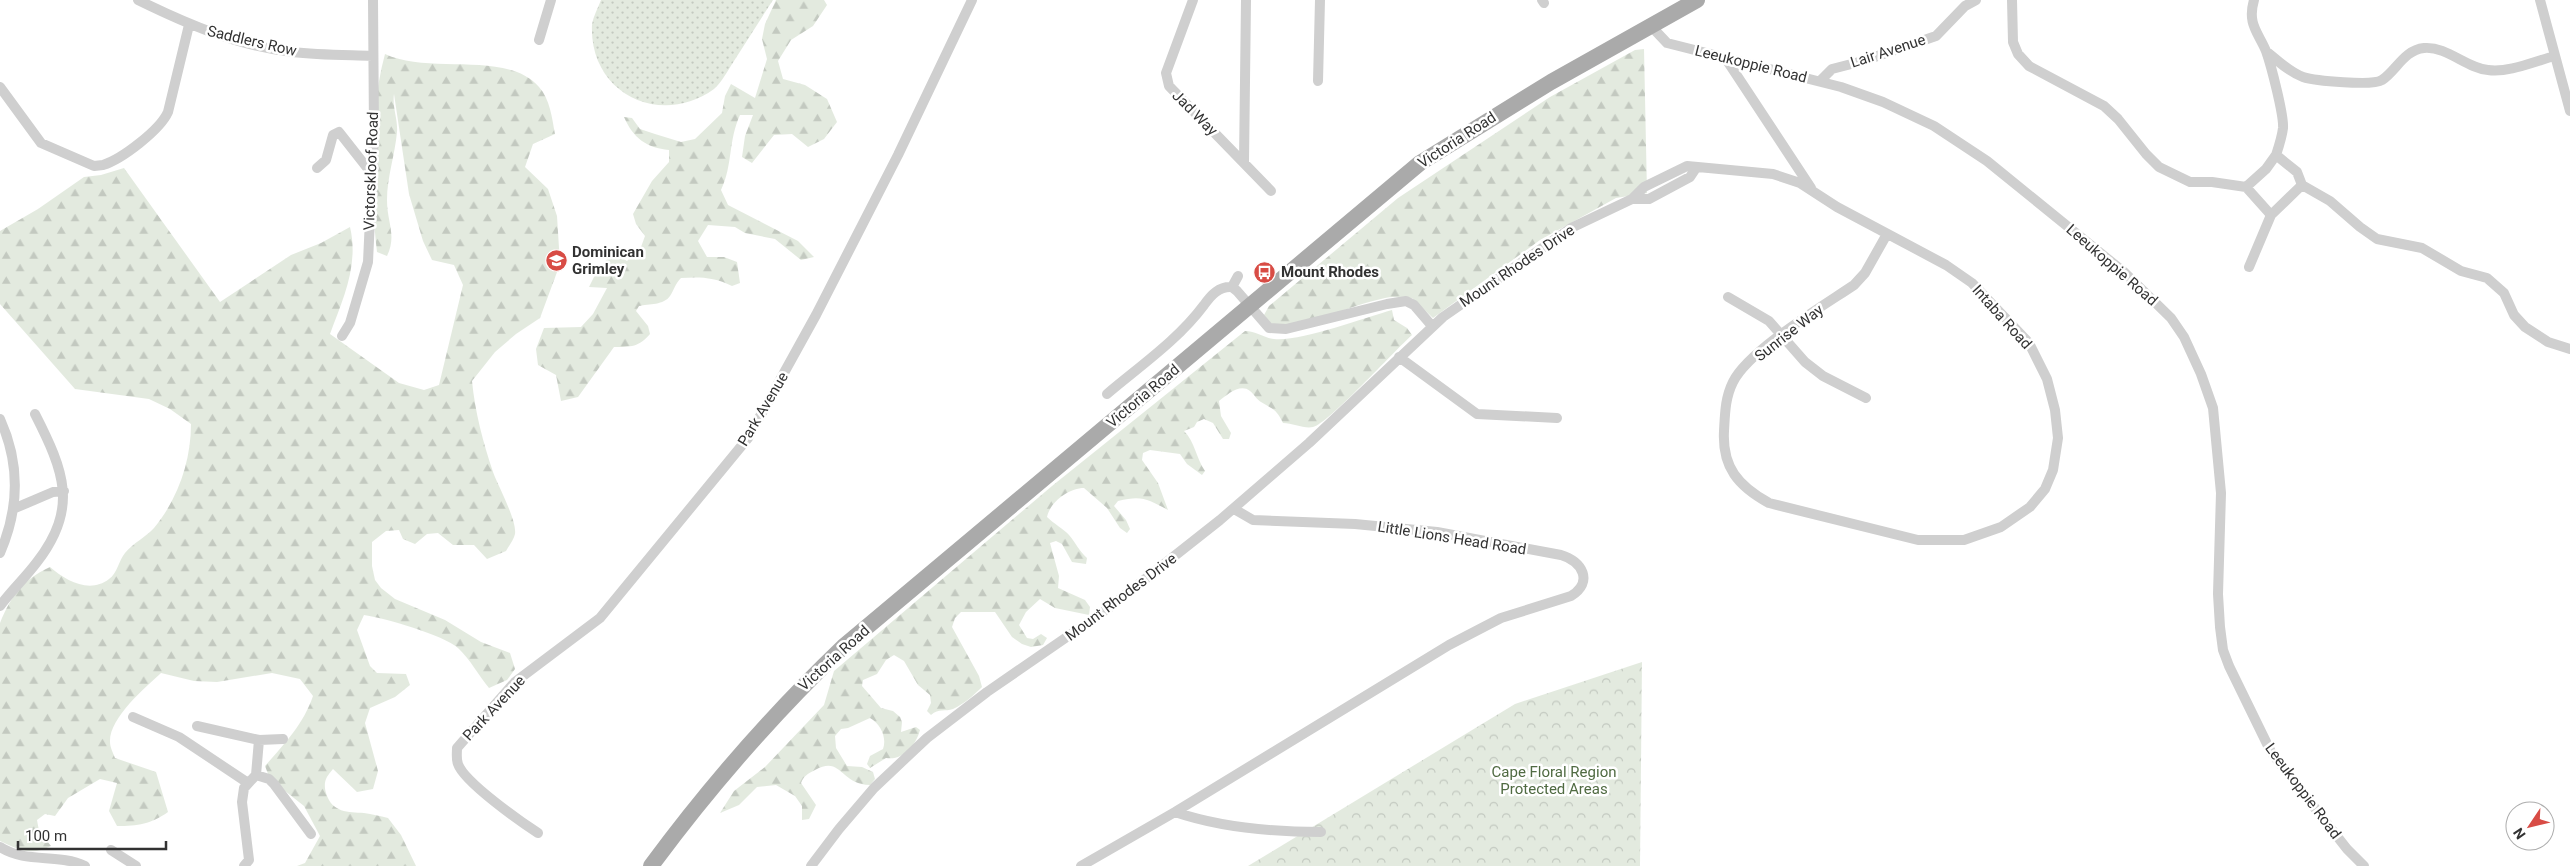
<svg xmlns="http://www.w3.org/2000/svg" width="2570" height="866" viewBox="0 0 2570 866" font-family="Roboto,sans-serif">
	<defs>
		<pattern id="grass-dots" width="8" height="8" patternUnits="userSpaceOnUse" patternTransform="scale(1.25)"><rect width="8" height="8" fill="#e3eadf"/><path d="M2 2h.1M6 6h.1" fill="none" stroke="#c3c9c0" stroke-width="1.8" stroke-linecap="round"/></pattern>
		<pattern id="forest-firs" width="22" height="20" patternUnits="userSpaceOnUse" patternTransform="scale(1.25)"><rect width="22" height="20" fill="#e3eadf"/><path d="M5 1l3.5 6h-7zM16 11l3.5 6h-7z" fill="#c3c9c0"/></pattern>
		<pattern id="park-crowns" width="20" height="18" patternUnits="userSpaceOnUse" patternTransform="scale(1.25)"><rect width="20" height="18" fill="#e3eadf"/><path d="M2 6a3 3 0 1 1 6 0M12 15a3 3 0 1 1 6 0" fill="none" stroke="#c3c9c0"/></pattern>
	</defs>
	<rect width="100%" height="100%" fill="#fff"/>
	<path fill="url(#grass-dots)" d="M 601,0 L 773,0 C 760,20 747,41 734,61 C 728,70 722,82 714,89 C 660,128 589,93 592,25 C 593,17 598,8 601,0 Z"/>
	<path fill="url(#forest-firs)" d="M 776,0 L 824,0 L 827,5 L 813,26 L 791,40 L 778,61 L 783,79 L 805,85 L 827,99 L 837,122 L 824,139 L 808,147 L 792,134 L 774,135 L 752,163 L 742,157 L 745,136 L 753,115 L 740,115 C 728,141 733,165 721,190 L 728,205 L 798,241 L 814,257 L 801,260 L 775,239 L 745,233 L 735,227 L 708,225 L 698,241 L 707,257 L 724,257 L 737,262 L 740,283 L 732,286 C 714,277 700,277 681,278 C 675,284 674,290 670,296 C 664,305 649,304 639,306 L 636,311 L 648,326 L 650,334 C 639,347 631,347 614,347 L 578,397 L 561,401 L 556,375 L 538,365 L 536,349 L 544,328 L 581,327 L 593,314 L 607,288 L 589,287 L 597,271 L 613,252 L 627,261 L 641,247 L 645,236 L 636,224 L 633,214 L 652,181 L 669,162 L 669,150 C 647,148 633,138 624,117 L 632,118 L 640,129 L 655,134 L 681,142 L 695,139 L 722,113 L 725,96 L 731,84 L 755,98 L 767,59 L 762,39 L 765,24 Z
		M 1644,49 L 1647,193 L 1616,198 L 1540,240 L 1433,318 L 1412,298 C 1403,298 1393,296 1385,298 C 1347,306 1312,326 1273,326 L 1264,315 L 1269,306 L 1398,198 L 1550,97 L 1635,50 Z
		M 385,54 C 429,75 508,50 539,87 C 550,99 552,118 555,134 L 533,144 L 525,167 L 548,189 L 557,216 L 560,264 L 540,318 L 516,334 L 495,352 L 472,381 C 475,412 483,442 493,472 C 498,486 517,520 515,534 C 514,539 509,546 506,551 L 487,559 L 474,545 L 453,545 L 438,533 L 427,534 L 415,544 L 403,539 L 399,530 L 386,531 L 372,542 L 372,566 L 375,580 L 381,588 L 395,599 L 445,620 L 481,642 L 510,653 L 515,669 L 507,680 L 489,688 C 479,676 470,659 458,648 C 444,635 384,618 364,615 L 357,630 L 370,666 L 377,673 L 406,674 L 410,685 L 395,697 L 370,708 L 365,723 L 378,771 L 373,789 L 357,792 L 333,769 C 326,777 323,782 326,793 C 332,813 348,812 364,813 C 372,814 380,816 388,818 L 401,835 L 416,866 L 297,866 L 305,863 L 320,836 L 304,806 L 270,779 L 265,766 C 285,743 303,725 313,696 L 300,679 L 272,673 L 217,682 L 194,681 L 161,673 C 145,688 109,718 110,742 C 110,747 113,753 115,758 L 156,772 L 168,812 C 151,824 138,826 117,826 L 109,811 L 117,783 L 100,779 L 68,798 L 55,816 L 45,814 L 37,820 L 39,831 L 51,846 C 32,856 19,850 0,841 L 0,623 C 11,596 22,580 50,567 C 66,581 90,594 109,579 C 117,574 119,560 125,553 C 133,543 146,537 154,528 C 178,499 191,461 191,424 L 170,409 L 149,399 L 75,389 L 0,304 L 0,231 L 38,209 L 84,177 L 101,175 L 124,168 L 220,302 L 291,255 L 321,243 L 350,227 C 359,265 343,299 330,334 L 399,383 L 424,390 L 439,385 L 463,285 L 454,265 L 432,260 L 423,241 L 409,194 L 394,94 C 392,107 398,119 397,132 C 395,155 387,177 387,200 C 387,223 397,235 387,256 L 377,252 C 370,191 369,113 385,54 Z
		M 1392,310 L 1394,320 L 1407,328 L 1412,335 C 1395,350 1328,424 1313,427 C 1304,429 1293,423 1283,423 C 1276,409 1274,410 1261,402 C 1257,400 1254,394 1250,391 C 1240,383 1227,395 1219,401 L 1221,416 L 1231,433 L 1229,439 L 1223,439 L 1213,423 L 1204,419 L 1197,422 L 1194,427 L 1184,431 C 1195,442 1196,458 1205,471 L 1202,475 L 1187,464 L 1180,454 L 1150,450 L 1143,453 L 1142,460 L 1158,483 L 1168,510 C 1147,499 1142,495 1118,501 L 1114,506 L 1126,520 L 1130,529 L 1127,533 L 1120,528 L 1107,508 L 1084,488 C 1069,488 1050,502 1047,517 C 1053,523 1065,530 1069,535 C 1076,543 1079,551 1087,558 L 1086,564 L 1072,562 L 1062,544 L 1056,541 L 1050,543 L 1059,576 L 1058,588 L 1085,600 L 1090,607 L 1089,615 L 1055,608 L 1040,599 L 1026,612 L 1019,625 L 1027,638 L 1033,639 L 1041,634 L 1047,638 L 1043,645 L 1031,647 L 1022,644 L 1012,637 L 995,612 L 961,612 L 955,618 L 952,627 L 979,676 L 982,687 C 974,695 964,704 953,709 C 945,712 939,708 931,715 L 927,711 L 931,703 L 930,695 L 918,685 L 904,661 L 894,655 L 886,660 L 877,674 L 863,680 L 862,686 L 881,708 L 893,711 L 900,717 L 902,722 L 901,732 L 916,727 L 920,730 C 916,745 903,761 886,758 L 870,768 L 867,764 L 870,756 L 883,749 C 887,738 881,724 870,718 L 848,728 L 841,729 L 835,736 L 836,748 L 847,766 L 862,767 L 873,772 L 875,779 L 870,785 C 839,784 842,755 815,770 C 807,774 804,776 801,783 L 816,805 L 809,819 L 802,820 L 802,806 L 795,796 L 776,785 L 757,787 L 739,805 L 720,813 L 734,791 L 765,767 L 824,705 L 834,671 L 1052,486 L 1245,331 C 1256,331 1264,338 1274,339 C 1299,342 1364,318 1392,310 Z"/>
	<path fill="url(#park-crowns)" d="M 1642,662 L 1640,866 L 1248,866 L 1515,704 Z"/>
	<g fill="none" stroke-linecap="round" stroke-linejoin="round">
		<path stroke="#cfcfcf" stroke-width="10" d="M 138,0 C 187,24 238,46 292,52 C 319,55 346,55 372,56
			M 1193,0 L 1166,73 L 1169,86 L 1271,191
			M 1542,0 L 1544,3
			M 2012,0 L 2013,42 L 2018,54 L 2029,66 L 2104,106 L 2118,119 L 2146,154 L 2159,167 L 2190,182 L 2212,182 L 2246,187 L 2271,215
			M 2540,0 L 2570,111
			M 1650,25 L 1667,43 L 1841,87 L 1883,102 L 1934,126 L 1987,161 L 2125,273 L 2171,318 L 2184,337 L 2201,374 L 2213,408 L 2221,493 L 2218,594 L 2220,627 L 2223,650 L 2229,666 L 2271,752 L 2347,849 L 2364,866
			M 539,40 L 551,0
			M 2266,51 C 2277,60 2289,72 2303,77 C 2315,81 2373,86 2382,80 C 2396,71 2404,50 2424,48 C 2447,46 2466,68 2488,70 C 2509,73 2535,61 2555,56
			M 1726,59 L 1811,188
			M 1318,81 L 1320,0
			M 1820,81 L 1832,69 L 1863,61 L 1936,36 L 1965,6 L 1976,0
			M 0,87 L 41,143 L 94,166 L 103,165 C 122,159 160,130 168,112 L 189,25
			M 1244,162 L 1246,0
			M 317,168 L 326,160 L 333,135 L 339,132 L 372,174
			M 2302,185 L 2330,201 L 2360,227 L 2377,239 L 2422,248 L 2461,271 L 2487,278 L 2504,293 L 2514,315 L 2525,327 L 2548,342 L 2570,349
			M 2246,187 L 2266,169 L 2276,155
			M 1632,199 L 1649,199 L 1690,177 L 1696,168
			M 2249,267 L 2271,215 L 2302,185 L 2297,172 L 2276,155 C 2279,146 2282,137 2283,128 C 2284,115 2271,65 2266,51 C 2258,32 2247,24 2254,0
			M 1232,287 L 1238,276
			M 1728,297 L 1769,321 L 1805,362 L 1823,376 L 1866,398
			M 342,336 L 350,323 L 368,262 L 374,133 L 373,0
			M 1399,357 L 1477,414 L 1557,418
			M 1107,394 C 1140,366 1178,340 1204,305 C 1211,295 1219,286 1232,287 L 1237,291 L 1269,328 L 1286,329 L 1387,304 L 1406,301 L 1414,305 L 1432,326
			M 0,419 C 20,463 19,509 0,553
			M 13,509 L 53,492 L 64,491
			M 0,606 C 11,591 25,578 37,562 C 79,508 64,471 35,414
			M 133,717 L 179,737 L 248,783
			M 197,726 L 259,740 L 283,739
			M 256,775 L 269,779 L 274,784 L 311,834
			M 1175,812 C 1222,828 1271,832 1321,832
			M 538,833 C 521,822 464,782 458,764 C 456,759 457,753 457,748 L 515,682 L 600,618 L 748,438 L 816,315 L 898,155 L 972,0
			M 0,847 C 26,864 58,853 85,866
			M 111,850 L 136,866
			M 244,866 L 249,860 L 242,802 L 244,788 L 256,775 L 259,740
			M 811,866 L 839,829 L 874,788 L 927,738 L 987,692 L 1106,610 L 1220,520 L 1309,443 L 1443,317 L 1571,228 L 1632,199 L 1644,187 L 1687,166 L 1773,174 L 1800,183 L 1837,207 L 1946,265 L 1972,283 L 2029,343 L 2047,379 L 2055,410 L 2058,438 L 2053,470 L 2045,489 L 2030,507 L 2001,527 L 1964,540 L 1918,540 L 1769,503 C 1738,486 1722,467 1724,431 C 1725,414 1725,398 1733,382 C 1749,350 1823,306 1854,285 L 1865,273 L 1887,234
			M 1081,866 L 1175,812 L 1449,645 L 1501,618 L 1571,596 C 1594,582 1582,561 1561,555 L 1437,532 L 1355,524 L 1253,520 L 1234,509"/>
		<path stroke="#aaa" stroke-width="16" d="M 651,866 C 710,786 771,716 843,647 L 1420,163 L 1551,82 L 1697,0"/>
	</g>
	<defs>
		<symbol id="school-disc" viewBox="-11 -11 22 22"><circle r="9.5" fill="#d84c45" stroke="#fff"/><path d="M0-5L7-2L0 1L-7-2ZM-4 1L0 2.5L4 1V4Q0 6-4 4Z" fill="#fff"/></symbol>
		<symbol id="bus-disc" viewBox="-11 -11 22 22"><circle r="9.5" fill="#d84c45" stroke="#fff"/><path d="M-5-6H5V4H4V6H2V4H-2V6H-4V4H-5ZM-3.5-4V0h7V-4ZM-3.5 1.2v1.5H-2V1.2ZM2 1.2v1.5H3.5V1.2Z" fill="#fff"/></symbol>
	</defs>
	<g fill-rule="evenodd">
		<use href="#school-disc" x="544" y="248" width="25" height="25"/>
		<use href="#bus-disc" x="1252" y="260" width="25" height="25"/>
	</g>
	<g text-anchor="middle" stroke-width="5" stroke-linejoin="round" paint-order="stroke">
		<g font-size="15" fill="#323232" stroke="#fff">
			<text transform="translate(252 41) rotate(13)" y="5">Saddlers Row</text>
			<text transform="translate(1888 51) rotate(-18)" y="5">Lair Avenue</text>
			<text transform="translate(1751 64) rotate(14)" y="5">Leeukoppie Road</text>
			<text transform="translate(1195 113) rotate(45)" y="5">Jad Way</text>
			<text transform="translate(1457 140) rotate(-33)" y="5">Victoria Road</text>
			<text transform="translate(371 171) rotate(-88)" y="5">Victorskloof Road</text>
			<text transform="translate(2112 265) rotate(41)" y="5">Leeukoppie Road</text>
			<text transform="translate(1517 266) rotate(-34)" y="5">Mount Rhodes Drive</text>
			<text transform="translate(2002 317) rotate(48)" y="5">Intaba Road</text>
			<text transform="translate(1789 333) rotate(-38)" y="5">Sunrise Way</text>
			<text transform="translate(1143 396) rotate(-40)" y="5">Victoria Road</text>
			<text transform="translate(763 409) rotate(-59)" y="5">Park Avenue</text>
			<text transform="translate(1452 538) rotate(9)" y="5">Little Lions Head Road</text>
			<text transform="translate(1121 597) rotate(-37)" y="5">Mount Rhodes Drive</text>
			<text transform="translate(834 658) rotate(-42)" y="5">Victoria Road</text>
			<text transform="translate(494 708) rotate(-47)" y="5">Park Avenue</text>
			<text transform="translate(2303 791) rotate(53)" y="5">Leeukoppie Road</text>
		</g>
		<g font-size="15" font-weight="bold" fill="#323232" stroke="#fff" text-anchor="start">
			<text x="572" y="257">Dominican<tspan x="572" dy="17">Grimley</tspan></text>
			<text x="1281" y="277">Mount Rhodes</text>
		</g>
		<g font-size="15" fill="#506b42" stroke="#fff">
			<text x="1554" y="777">Cape Floral Region<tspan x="1554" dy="17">Protected Areas</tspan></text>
		</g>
	</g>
	<g transform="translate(2530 826) rotate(235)"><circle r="24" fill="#ffffff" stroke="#adadad"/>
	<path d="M0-4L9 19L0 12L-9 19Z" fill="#d84c45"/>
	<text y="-8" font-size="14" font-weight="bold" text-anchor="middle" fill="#323232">N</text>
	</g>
	<path d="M18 841v8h148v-8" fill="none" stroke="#323232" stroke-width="2.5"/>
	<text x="25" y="841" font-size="15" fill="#323232" stroke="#ffffff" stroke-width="4" paint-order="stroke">100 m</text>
</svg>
